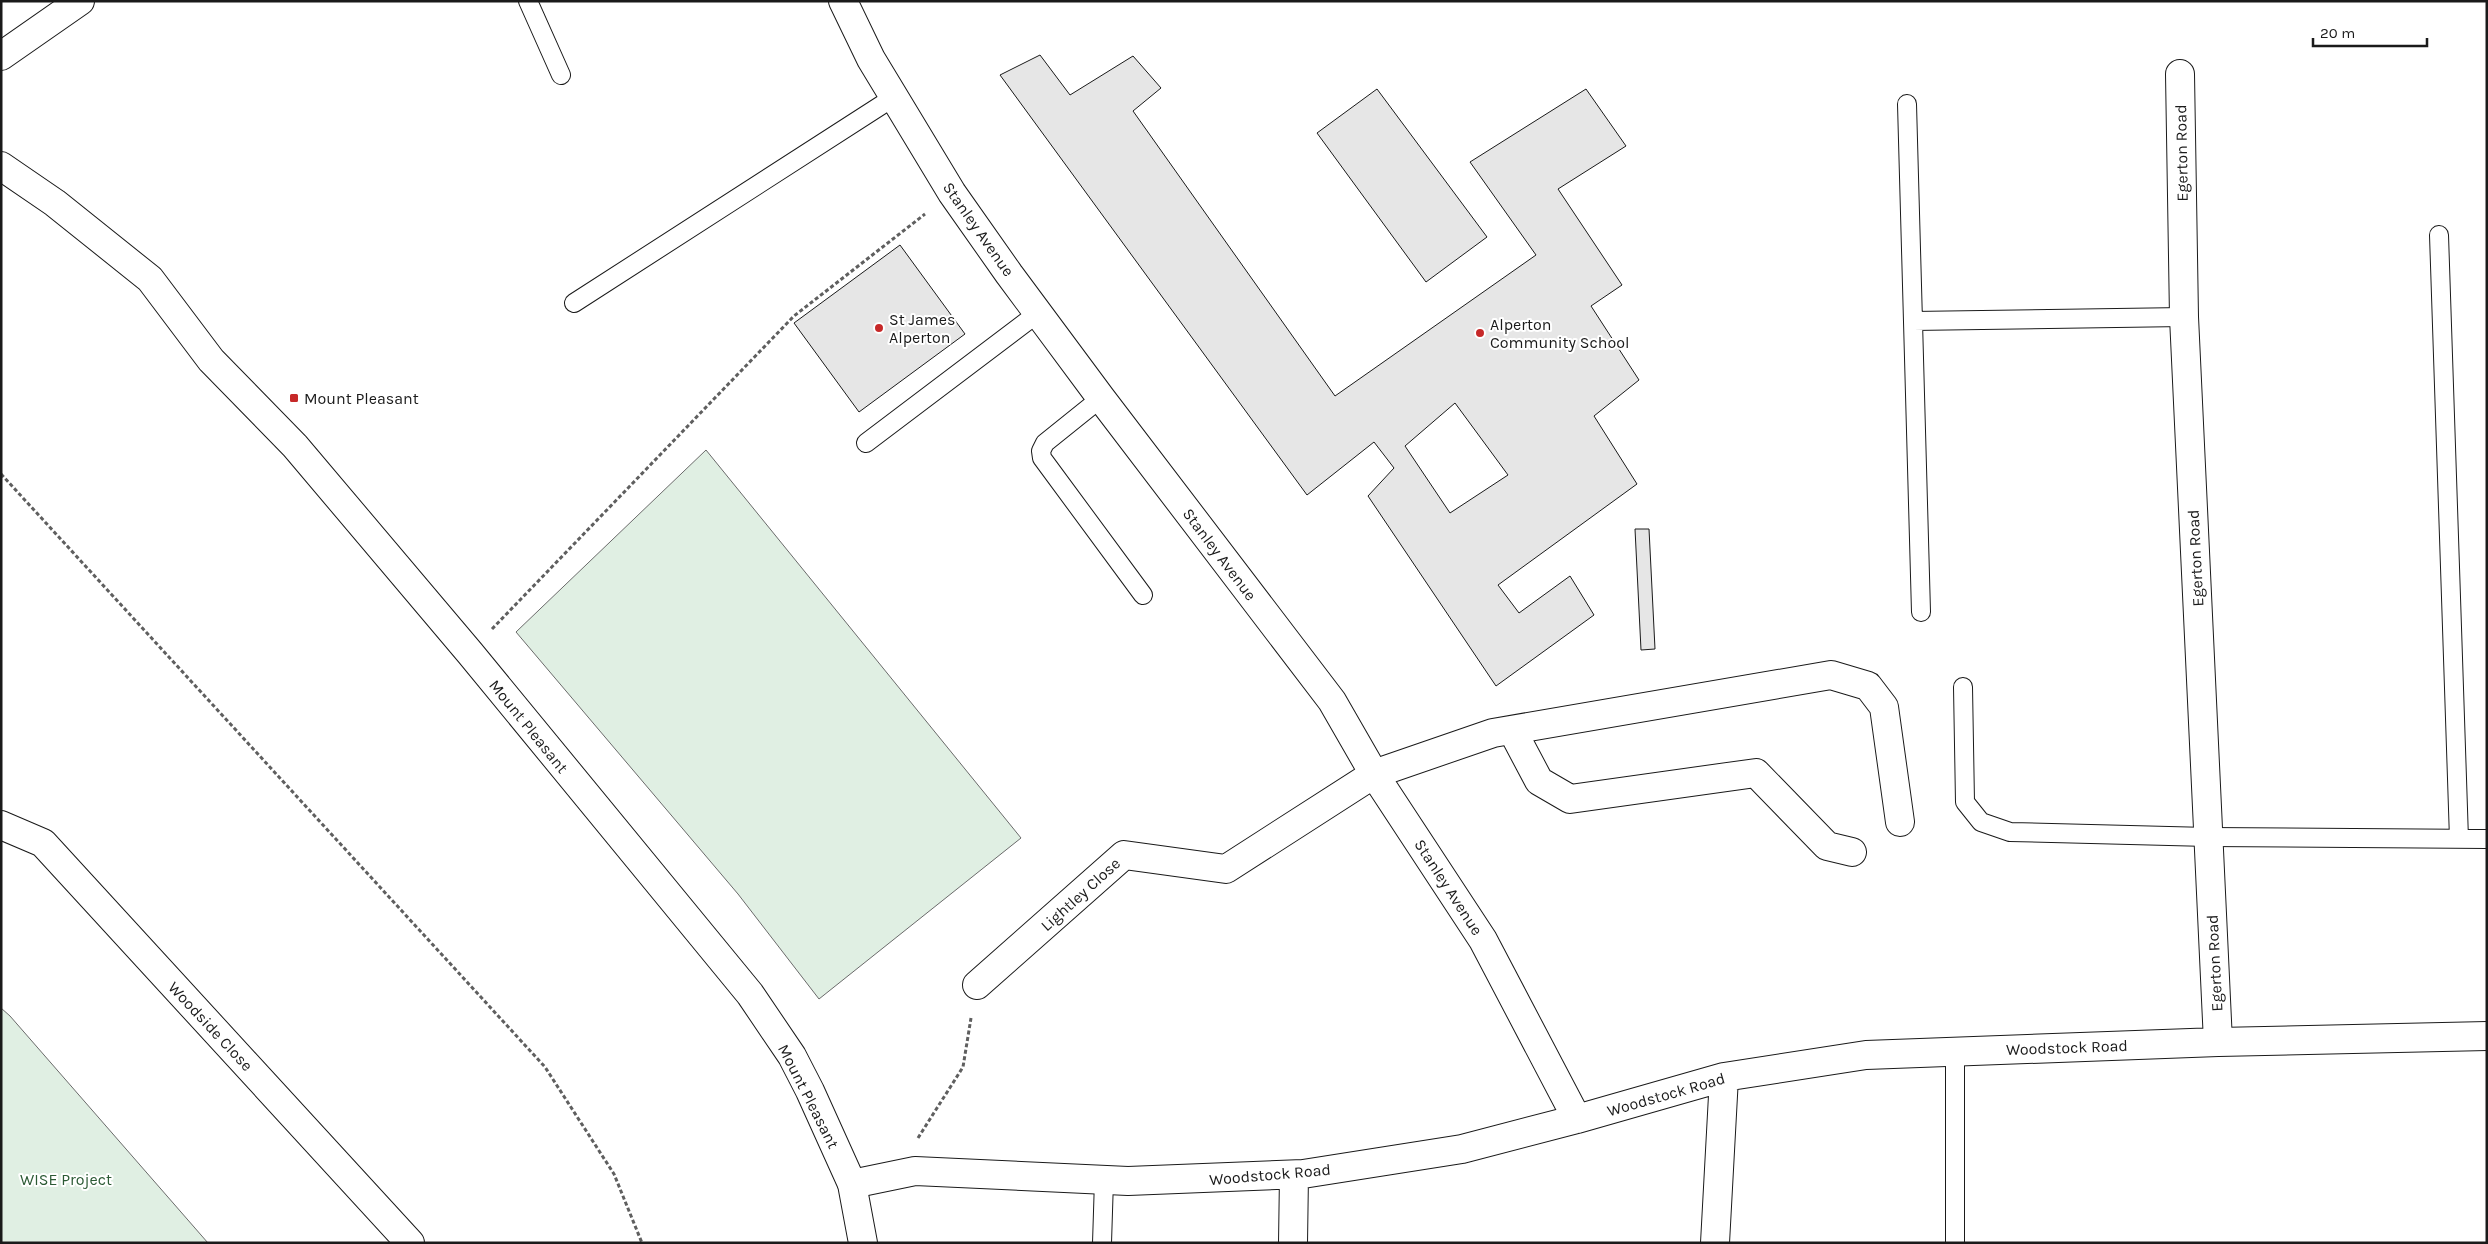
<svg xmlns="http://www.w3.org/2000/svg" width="2488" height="1244" viewBox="0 0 2488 1244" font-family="Karla,sans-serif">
	<rect width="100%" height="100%" fill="#fff"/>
	<path fill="#e0efe3" stroke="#6a6a6a" d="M 706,450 L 1021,838 L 819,999 L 738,894 L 516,632 Z
		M 1,1008 L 10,1016 L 208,1243 L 1,1243 Z"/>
	<path fill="#e6e6e6" stroke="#1a1a1a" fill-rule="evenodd" d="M 1040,55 L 1070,95 L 1133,56 L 1161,88 L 1133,111 L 1335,396 L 1536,255 L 1470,162 L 1586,89 L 1626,146 L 1558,189 L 1622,285 L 1591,306 L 1639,380 L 1594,416 L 1637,484 L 1498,585 L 1519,613 L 1570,576 L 1594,615 L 1496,686 L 1368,496 L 1394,468 L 1374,442 L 1307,495 L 1000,75 ZM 1455,403 L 1508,475 L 1450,513 L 1405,446 Z
		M 1377,89 L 1487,237 L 1426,282 L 1317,133 Z
		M 900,245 L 965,334 L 859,412 L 794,323 Z
		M 1635,529 L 1649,529 L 1655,649 L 1641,650 Z"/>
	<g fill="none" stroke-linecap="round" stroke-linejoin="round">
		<defs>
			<path id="service" d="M 528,1 L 561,75
				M 1907,104 L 1921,612
				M 2439,235 L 2459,839
				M 574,303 L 894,97
				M 1913,321 L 2184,317
				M 1101,398 L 1045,443 L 1041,451 L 1042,458 L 1143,595
				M 866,443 L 1038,313
				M 1963,687 L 1965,802 L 1981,822 L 2010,832 L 2208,837 L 2487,839
				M 1955,1051 L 1955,1243
				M 1102,1243 L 1104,1180"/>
			<path id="minor" d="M 843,1 L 871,59 L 894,97 L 952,193 L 1009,274 L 1101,398 L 1332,701 L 1374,774 L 1483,940 L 1577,1119
				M 1,56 L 80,1
				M 2180,74 L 2184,317 L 2218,1042
				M 1512,730 L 1539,781 L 1570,799 L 1756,773 L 1827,846 L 1852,852
				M 1,825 L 43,843 L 410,1243
				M 977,985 L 1124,855 L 1226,869 L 1374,774 L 1493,733 L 1831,675 L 1868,686 L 1884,707 L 1900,822
				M 852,1184 L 915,1171 L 1128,1181 L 1303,1174 L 1462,1149 L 1577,1119 L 1724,1077 L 1866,1055 L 2218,1042 L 2487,1036
				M 1293,1243 L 1294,1175
				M 1715,1243 L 1724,1077"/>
			<path id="tertiary" d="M 1,166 L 55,203 L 150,279 L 211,360 L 295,446 L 470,653 L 750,994 L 792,1056 L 810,1091 L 852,1184 L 863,1243"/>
		</defs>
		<use href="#service" stroke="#1a1a1a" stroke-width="20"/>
		<use href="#minor" stroke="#1a1a1a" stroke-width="30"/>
		<use href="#tertiary" stroke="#1a1a1a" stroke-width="30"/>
		<path stroke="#5f5f5f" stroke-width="3" stroke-dasharray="4 2.5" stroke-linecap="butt" d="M 1,474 L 545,1067 L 614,1174 L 642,1243
			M 492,629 L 794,316 L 925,214
			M 918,1138 L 963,1067 L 971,1018"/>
		<use href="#service" stroke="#fff" stroke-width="18"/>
		<use href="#minor" stroke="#fff" stroke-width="28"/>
		<use href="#tertiary" stroke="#fff" stroke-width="28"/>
	</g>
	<g fill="#c62828" stroke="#fff" stroke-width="2">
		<circle cx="879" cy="328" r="5"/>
		<circle cx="1480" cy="333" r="5"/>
		<rect x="289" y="393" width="10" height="10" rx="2.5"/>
	</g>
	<g text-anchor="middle" stroke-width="4" stroke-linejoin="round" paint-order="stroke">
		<g font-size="16" fill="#1a1a1a" stroke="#fff">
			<text transform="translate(2181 153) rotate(-91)" y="6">Egerton Road</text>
			<text transform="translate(979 229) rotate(55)" y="6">Stanley Avenue</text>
			<text transform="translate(1220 554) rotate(53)" y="6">Stanley Avenue</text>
			<text transform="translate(2195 558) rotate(-93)" y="6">Egerton Road</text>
			<text transform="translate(529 726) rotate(51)" y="6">Mount Pleasant</text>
			<text transform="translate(1449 887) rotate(57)" y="6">Stanley Avenue</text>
			<text transform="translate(1080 894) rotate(-42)" y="6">Lightley Close</text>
			<text transform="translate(2214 963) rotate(-93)" y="6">Egerton Road</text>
			<text transform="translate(211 1026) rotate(47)" y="6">Woodside Close</text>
			<text transform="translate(2067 1047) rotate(-2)" y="6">Woodstock Road</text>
			<text transform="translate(1666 1094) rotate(-16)" y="6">Woodstock Road</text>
			<text transform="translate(809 1096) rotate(63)" y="6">Mount Pleasant</text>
			<text transform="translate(1270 1174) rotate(-5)" y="6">Woodstock Road</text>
		</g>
		<g font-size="16" fill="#1a1a1a" stroke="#fff" text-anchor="start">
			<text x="889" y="325">St James<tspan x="889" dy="18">Alperton</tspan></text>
			<text x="1490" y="330">Alperton<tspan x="1490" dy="18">Community School</tspan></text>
			<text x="304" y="404">Mount Pleasant</text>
		</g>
		<g font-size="16" fill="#2b5a34" stroke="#fff">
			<text x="66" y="1185">WISE Project</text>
		</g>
	</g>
	<rect width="2488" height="1244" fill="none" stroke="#1a1a1a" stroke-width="5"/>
	<path d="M2313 38v8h114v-8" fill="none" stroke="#1a1a1a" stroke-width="2.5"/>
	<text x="2320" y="38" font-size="15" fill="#1a1a1a" stroke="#ffffff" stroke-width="4" paint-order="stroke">20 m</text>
</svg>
